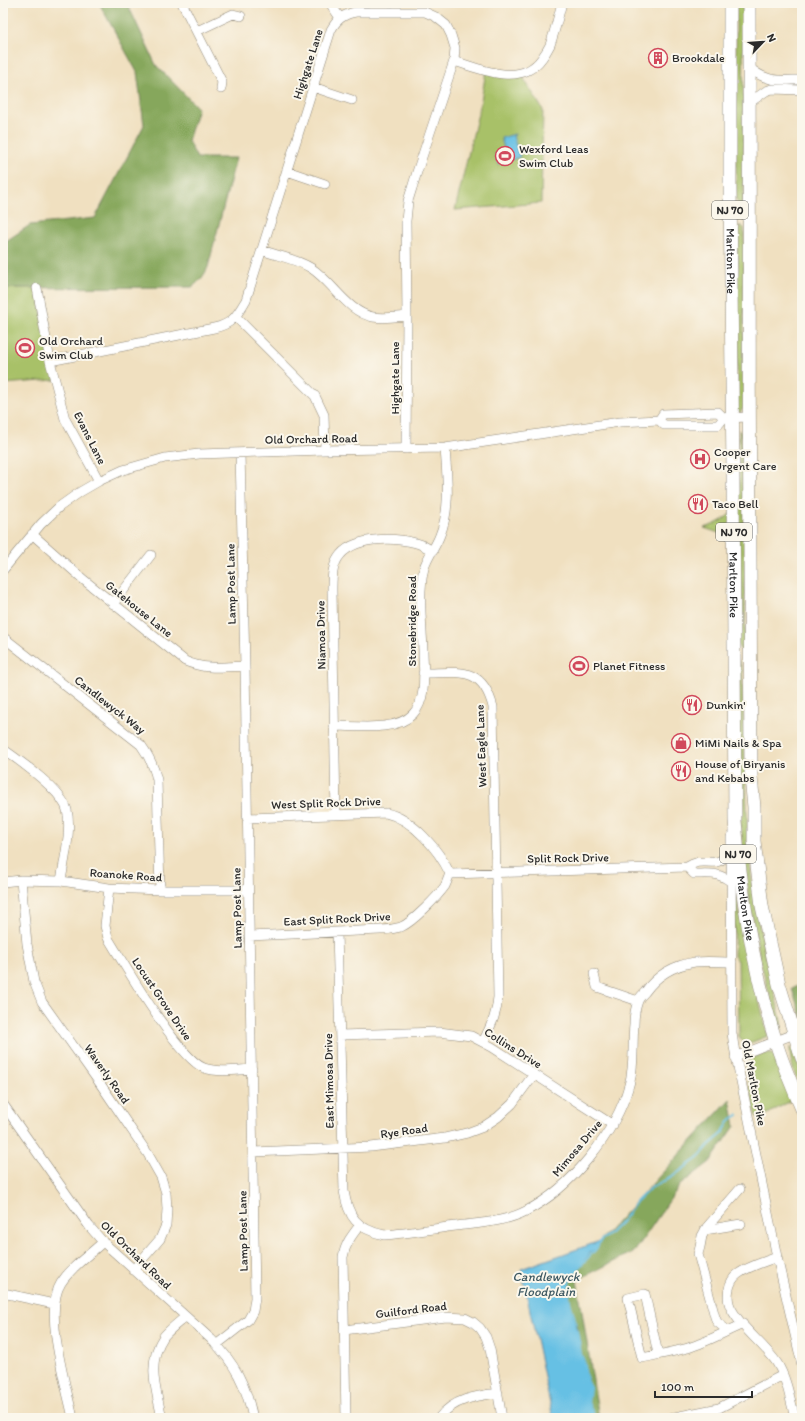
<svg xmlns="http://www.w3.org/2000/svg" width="805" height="1421" viewBox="0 0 805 1421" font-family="Itim,sans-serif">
	<rect width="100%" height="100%" fill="#fbf7ec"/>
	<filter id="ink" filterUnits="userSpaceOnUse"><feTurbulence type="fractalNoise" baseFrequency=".025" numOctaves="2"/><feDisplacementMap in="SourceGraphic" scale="8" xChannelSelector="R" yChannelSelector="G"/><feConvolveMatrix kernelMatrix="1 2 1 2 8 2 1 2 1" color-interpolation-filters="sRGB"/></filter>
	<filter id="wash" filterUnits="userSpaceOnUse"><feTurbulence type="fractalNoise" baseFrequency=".012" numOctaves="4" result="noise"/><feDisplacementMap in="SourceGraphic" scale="16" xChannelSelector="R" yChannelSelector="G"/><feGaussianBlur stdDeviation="0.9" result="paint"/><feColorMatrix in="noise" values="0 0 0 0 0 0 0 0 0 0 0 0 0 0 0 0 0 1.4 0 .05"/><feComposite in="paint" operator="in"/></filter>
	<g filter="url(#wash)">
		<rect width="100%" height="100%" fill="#f0e0c0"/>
		<path fill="#a8c167" stroke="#6a7649" d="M 736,3 L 743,3 L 744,200 L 740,205 L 737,202 L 736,198 Z
			M 486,71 L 521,74 L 543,110 L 541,203 L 455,210 L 481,101 Z
			M 740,225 L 744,228 L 744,407 L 740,413 L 739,413 L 737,411 L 737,232 Z
			M 3,288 L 37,288 L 55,380 L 3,384 Z
			M 739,430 L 741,432 L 742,467 L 745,534 L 745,656 L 738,646 Z
			M 734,510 L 727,539 L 719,533 L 704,528 C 716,524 725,520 734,510 Z
			M 739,660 L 742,670 L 748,842 L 753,893 L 765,954 L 781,1020 L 781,1030 L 778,1027 L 761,963 L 750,907 L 743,852 L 738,791 Z
			M 735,885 L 746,947 L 768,1036 L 750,1043 L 743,1042 L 739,1036 L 738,961 L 734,956 Z
			M 791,1047 L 802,1076 L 802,1092 C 796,1078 790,1064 790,1048 Z
			M 767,1053 L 772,1053 L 777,1060 L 792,1100 L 759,1119 L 755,1114 L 746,1068 C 749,1056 756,1056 767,1053 Z"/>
		<path fill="#86a75c" stroke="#586944" d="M 99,3 L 127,3 L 156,65 L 198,108 L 188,141 L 197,158 L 236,158 L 208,267 C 204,276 200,281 192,287 L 3,288 L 3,243 L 30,225 L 95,218 L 144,125 L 137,72 Z
			M 802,984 L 802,1019 L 792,989 Z
			M 730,1099 L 735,1126 L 710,1162 L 680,1185 L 635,1251 L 577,1280 L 599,1418 L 595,1418 L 588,1403 L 588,1380 L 585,1374 L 585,1364 L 581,1354 L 570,1302 L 568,1286 L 570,1280 L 580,1266 L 596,1249 L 600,1241 Z"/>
		<path fill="#66c0e4" stroke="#487688" d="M 515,134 L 515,135 L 513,136 L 520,157 L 498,164 L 495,154 L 505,151 L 501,138 Z
			M 600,1241 L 596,1249 L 591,1252 L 573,1275 L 570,1280 L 568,1286 L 570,1302 L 577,1330 L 581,1354 L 585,1364 L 585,1374 L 590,1387 L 588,1403 L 595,1418 L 553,1418 L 521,1269 Z"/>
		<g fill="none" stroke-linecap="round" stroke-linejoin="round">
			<path stroke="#66c0e4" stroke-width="2" d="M 576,1323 L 570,1302 L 568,1286 L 570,1280 L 580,1266 L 596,1249 L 600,1241 L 608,1235 L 623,1220 L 636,1202 L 642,1196 L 652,1187 L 672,1177 L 698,1158 L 709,1145 L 721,1135 L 731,1119 L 738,1115
				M 577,1331 L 581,1354 L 585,1364 L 585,1374 L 590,1387 L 588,1403 L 595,1418"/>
		</g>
	</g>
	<g filter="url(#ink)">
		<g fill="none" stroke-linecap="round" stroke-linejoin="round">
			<defs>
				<path id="minor" d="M 182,3 L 222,82 L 221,89
					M 330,3 L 340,18
					M 197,31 L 233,14 L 241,16
					M 454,61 C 481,69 521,88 542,58 C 545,54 548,49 550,45 C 555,31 558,17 562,3
					M 749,67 C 766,83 780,80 802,80
					M 313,87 L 352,100
					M 749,103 L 766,91 L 772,89 L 802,90
					M 287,171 L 325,184
					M 262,250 C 277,256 297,259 311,268 C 333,282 347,312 373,317 C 384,319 396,317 407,316
					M 37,288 L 50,361 L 65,419 L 99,481
					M 236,317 L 315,396 L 324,415 L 325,450
					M 50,361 L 214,328 C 233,324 237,315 246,300 L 331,30 C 337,19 344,14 356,12 L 425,12 L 436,17 L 446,25 L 451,35 L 455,48 L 454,61 L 417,172 L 408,201 L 406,221 L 407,316 L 406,449
					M 659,420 L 664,425 L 718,425 L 724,418 L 749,417
					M 659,420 L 663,414 L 718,412 L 724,418
					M 32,534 L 84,580 L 185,661 C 205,670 223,667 245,666
					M 3,570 L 41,524 L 59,507 L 80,492 L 99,481 L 123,470 L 165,458 L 199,454 L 325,450 L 445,448 L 620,422 L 659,420
					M 113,604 L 151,555
					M 3,637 L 141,745 C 149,756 154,766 157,780 L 160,890
					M 423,673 C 459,673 482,665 493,707 L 498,997 C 497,1015 490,1027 483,1042
					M 334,726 C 357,726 396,732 413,714 C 428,698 423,670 423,650 C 422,626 418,591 424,568 C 428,556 436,546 440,535 C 451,508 447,477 445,448
					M 3,749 C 20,761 62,790 67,810 C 72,830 64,860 61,881
					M 336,815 L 332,591 C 332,579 332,567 338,558 C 352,536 394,537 416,543 C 422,544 427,548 433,551
					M 247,818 L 386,813 C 413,819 439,850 450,874
					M 731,837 L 732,1033 L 734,1047 L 777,1257 L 802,1365
					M 687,867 L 694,874 C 711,874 718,872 731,882
					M 450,874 L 687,867 C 699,859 703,863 716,862 C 722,861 726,857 731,854
					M 21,880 L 27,944 L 34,982 L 42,1002 L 99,1082 L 148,1154 L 161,1177 L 166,1193 L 167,1209 L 166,1225 L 160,1239 L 133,1270
					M 3,882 L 21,880 L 61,881 L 109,888 L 160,890 L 248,890
					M 109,888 L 105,926 L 108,938 C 124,964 179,1059 204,1068 C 219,1073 236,1070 252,1069
					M 337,932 L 344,1191 C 348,1217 357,1229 384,1235 C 408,1233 432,1229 456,1226 C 479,1223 505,1222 526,1211 C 570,1189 616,1133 629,1085 C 635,1066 632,1045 634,1025 C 634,1018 635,1009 638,1001 C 639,998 642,995 645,992 C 657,975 675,965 695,962 C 707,961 720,962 732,962
					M 249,936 L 380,930 C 387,930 394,929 401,927 C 413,922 438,896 445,886 C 447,882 448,878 450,874
					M 594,974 L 597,987 L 638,1001
					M 340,1035 L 439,1032 L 471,1036 L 492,1047 L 613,1125
					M 735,1057 L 802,1031
					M 3,1104 L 89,1226 L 103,1242 L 211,1339 C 235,1363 246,1385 253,1418
					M 253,1152 L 371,1147 L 445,1138 L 467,1133 L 483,1127 L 498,1117 L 512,1104 L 534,1074
					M 705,1230 L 741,1224
					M 777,1257 C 764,1262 749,1266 738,1274 C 728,1281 725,1299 732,1310 C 743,1330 764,1344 777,1363 C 787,1379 790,1399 795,1418
					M 3,1293 L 54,1304
					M 344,1330 L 446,1317 L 465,1318 L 473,1322 L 480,1328 L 486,1337 L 490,1349 L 502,1418
					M 728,1331 L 717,1322 L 715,1317 L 698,1254 L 700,1247 L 702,1236 L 707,1227 L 740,1189
					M 216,1345 L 248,1320 L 253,1311 L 255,1298 L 245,666 L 240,453
					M 658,1354 L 645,1294 L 628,1298 L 642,1358 C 657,1355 673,1352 688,1348 C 707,1342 725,1332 743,1324
					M 73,1418 C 66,1385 43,1311 61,1283 C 71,1267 89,1255 103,1242
					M 162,1418 C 156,1389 146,1363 164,1336 C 170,1329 178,1323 185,1317
					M 346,1418 L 343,1257 C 345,1244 352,1235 360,1225
					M 439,1418 C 453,1399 476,1396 498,1393
					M 670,1418 L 719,1408 L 783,1375"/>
				<g id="highway">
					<path id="s1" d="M 730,3 L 730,185 L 733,474 L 735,821 C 741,895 753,968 775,1039 C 782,1063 792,1086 802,1109"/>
					<path d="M 749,3 C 750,261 748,519 751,777 L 754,807 L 754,841 L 762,906 L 779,984 L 802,1058"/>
				</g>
			</defs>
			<use href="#minor" stroke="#8e8676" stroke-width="10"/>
			<use href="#highway" stroke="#8e8676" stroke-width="14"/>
			<use href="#minor" stroke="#fff" stroke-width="9"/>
			<use href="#highway" stroke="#fff" stroke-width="13"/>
		</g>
	</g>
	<defs>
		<symbol id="building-ring" viewBox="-11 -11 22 22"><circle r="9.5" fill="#fbf7ec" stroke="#d1495b" stroke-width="1.5"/><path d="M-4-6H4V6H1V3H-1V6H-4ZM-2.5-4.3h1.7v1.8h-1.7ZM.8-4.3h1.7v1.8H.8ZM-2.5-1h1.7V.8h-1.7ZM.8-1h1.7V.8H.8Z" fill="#d1495b"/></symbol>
		<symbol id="stadium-ring" viewBox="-11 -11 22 22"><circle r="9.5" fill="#fbf7ec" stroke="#d1495b" stroke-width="1.5"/><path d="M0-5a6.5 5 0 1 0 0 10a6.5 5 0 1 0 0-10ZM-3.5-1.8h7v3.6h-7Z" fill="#d1495b"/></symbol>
		<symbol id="hospital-ring" viewBox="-11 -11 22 22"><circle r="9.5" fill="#fbf7ec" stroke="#d1495b" stroke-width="1.5"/><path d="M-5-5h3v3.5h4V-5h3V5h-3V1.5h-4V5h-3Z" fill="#d1495b"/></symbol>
		<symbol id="restaurant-ring" viewBox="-11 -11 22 22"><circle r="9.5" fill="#fbf7ec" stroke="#d1495b" stroke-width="1.5"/><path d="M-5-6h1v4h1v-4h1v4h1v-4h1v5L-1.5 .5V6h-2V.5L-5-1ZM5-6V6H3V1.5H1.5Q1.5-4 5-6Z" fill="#d1495b"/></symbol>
		<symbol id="shop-ring" viewBox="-11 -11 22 22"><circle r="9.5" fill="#fbf7ec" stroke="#d1495b" stroke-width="1.5"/><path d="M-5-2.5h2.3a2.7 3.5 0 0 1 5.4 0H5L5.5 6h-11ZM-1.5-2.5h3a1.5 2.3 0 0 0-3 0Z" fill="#d1495b"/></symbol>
	</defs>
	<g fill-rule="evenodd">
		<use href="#building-ring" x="647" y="47" width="22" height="22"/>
		<use href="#stadium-ring" x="494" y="145" width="22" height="22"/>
		<use href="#stadium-ring" x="14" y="337" width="22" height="22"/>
		<use href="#hospital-ring" x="689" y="448" width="22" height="22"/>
		<use href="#restaurant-ring" x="687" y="493" width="22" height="22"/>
		<use href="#stadium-ring" x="568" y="655" width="22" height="22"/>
		<use href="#restaurant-ring" x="681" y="694" width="22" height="22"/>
		<use href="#shop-ring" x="670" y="732" width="22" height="22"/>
		<use href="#restaurant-ring" x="670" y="760" width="22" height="22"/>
	</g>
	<g text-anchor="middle" stroke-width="4" stroke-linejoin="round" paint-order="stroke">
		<g fill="#fbf7ec" stroke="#696865" stroke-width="1">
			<rect x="712" y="201" width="36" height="18" rx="3"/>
			<rect x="716" y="523" width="36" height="18" rx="3"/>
			<rect x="720" y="845" width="36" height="18" rx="3"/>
		</g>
		<g font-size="11" font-weight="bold" fill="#2b2b2b">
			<text x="730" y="214">NJ 70</text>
			<text x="734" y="536">NJ 70</text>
			<text x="738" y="858">NJ 70</text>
		</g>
		<g font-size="12" fill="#2b2b2b" stroke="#fbf7ec" text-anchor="start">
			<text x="672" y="62">Brookdale</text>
			<text x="519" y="153">Wexford Leas<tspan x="519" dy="14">Swim Club</tspan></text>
			<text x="39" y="345">Old Orchard<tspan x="39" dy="14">Swim Club</tspan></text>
			<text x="714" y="456">Cooper<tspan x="714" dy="14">Urgent Care</tspan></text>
			<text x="712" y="508">Taco Bell</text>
			<text x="593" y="670">Planet Fitness</text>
			<text x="706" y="709">Dunkin'</text>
			<text x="695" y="747">MiMi Nails &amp; Spa</text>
			<text x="695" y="768">House of Biryanis<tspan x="695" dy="14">and Kebabs</tspan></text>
		</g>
		<g font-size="12" fill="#2b2b2b" stroke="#fbf7ec">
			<text transform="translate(308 64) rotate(-72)" y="4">Highgate Lane</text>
			<text dy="4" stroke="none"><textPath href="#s1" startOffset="258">Marlton Pike</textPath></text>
			<text transform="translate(395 378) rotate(-90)" y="4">Highgate Lane</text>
			<text transform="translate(90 438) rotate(63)" y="4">Evans Lane</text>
			<text transform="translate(311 439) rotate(-1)" y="4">Old Orchard Road</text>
			<text transform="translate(231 584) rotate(-91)" y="4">Lamp Post Lane</text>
			<text dy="4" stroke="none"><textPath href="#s1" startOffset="582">Marlton Pike</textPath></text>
			<text transform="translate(139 609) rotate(39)" y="4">Gatehouse Lane</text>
			<text transform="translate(412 621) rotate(-90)" y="4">Stonebridge Road</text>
			<text transform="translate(321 635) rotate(-91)" y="4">Niamoa Drive</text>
			<text transform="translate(110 705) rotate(38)" y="4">Candlewyck Way</text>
			<text transform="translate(481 746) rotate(-92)" y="4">West Eagle Lane</text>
			<text transform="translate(326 803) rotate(-2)" y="4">West Split Rock Drive</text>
			<text transform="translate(568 858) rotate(-1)" y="4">Split Rock Drive</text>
			<text transform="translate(126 875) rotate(4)" y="4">Roanoke Road</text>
			<text transform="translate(237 908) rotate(-91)" y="4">Lamp Post Lane</text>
			<text dy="4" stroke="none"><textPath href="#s1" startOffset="906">Marlton Pike</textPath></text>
			<text transform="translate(337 919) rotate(-3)" y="4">East Split Rock Drive</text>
			<text transform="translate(162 999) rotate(56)" y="4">Locust Grove Drive</text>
			<text transform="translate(513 1048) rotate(32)" y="4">Collins Drive</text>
			<text transform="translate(107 1074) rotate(55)" y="4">Waverly Road</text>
			<text transform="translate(329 1081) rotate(-91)" y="4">East Mimosa Drive</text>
			<text transform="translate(754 1083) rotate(79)" y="4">Old Marlton Pike</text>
			<text transform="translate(404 1131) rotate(-8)" y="4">Rye Road</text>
			<text transform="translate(577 1148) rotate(-50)" y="4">Mimosa Drive</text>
			<text transform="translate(243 1231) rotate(-91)" y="4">Lamp Post Lane</text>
			<text transform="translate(136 1255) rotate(44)" y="4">Old Orchard Road</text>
			<text transform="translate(411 1310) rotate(-7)" y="4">Guilford Road</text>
		</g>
		<g font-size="13" font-style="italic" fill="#3d5862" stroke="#fbf7ec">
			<text x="546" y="1281">Candlewyck<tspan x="546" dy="15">Floodplain</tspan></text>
		</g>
	</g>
	<rect width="805" height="1421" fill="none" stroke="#fbf7ec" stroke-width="16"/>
	<g transform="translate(763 42) rotate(65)" stroke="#fbf7ec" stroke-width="3" paint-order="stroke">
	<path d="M0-3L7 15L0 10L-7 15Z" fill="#2b2b2b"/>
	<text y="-6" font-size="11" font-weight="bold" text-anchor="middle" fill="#2b2b2b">N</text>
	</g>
	<path d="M655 1391v6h97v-6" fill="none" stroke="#2b2b2b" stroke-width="2"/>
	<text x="661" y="1391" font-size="12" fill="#2b2b2b" stroke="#fbf7ec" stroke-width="3" paint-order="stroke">100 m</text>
</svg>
